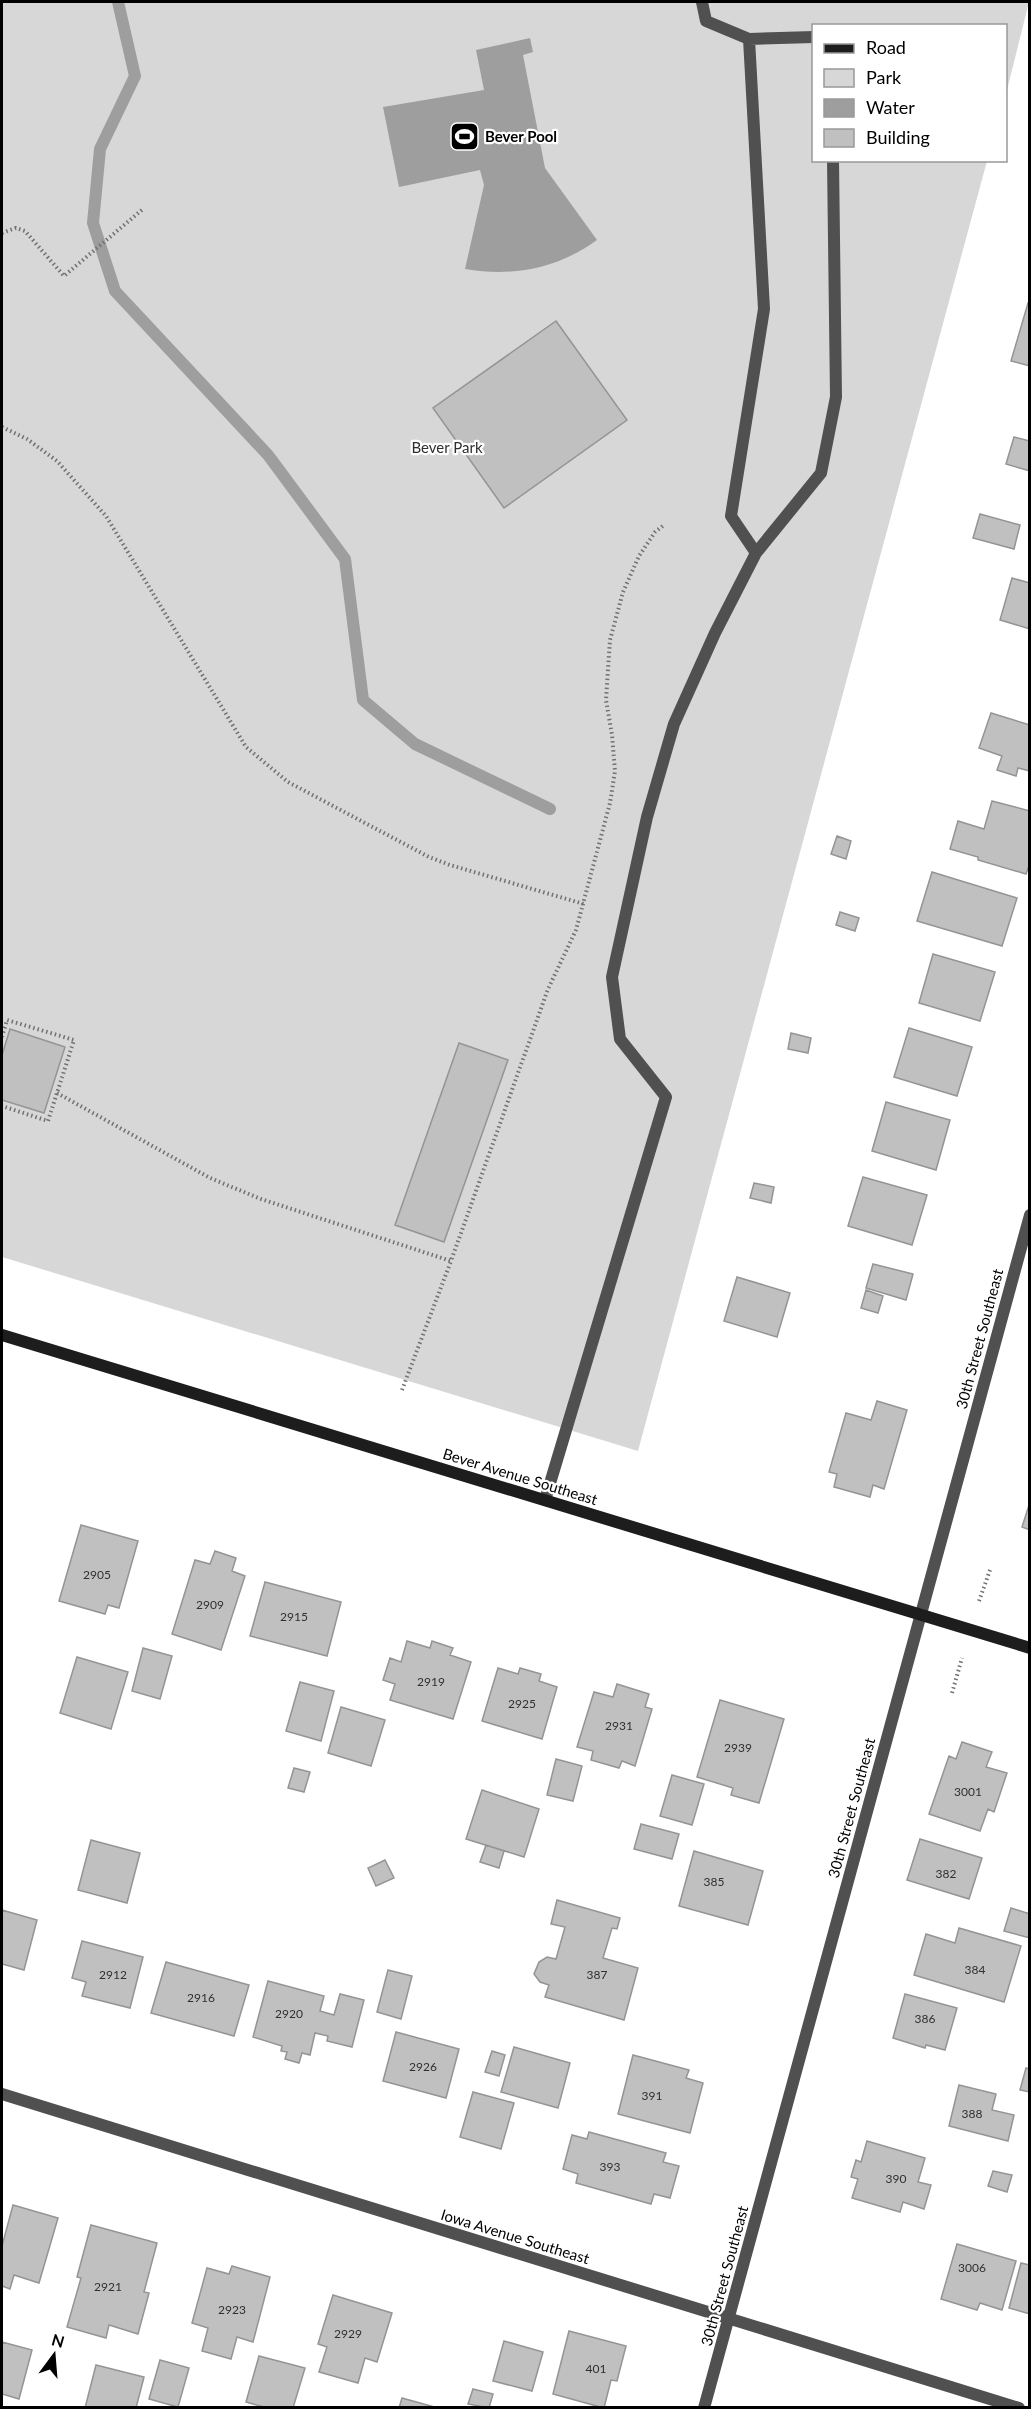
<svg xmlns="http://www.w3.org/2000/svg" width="1031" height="2409" viewBox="0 0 1031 2409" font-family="Lato,sans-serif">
	<rect width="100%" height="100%" fill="#fff"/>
	<path fill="#d7d7d7" d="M 2,2 L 1029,2 L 1006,94 L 1006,26 L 814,26 L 814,160 L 987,161 L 638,1451 L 2,1257 Z"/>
	<path fill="#9e9e9e" d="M 530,38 L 533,52 L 523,55 L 545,168 L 597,240 C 557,269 513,277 465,269 L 484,185 L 480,170 L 399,187 L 383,107 L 484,90 L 476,50 Z"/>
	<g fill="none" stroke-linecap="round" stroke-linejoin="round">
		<path stroke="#9e9e9e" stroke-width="12" d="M 118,2 L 135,76 L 100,149 L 93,223 L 115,291 L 268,455 L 345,559 L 363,700 L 415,744 L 550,809"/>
	</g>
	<path fill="#c0c0c0" stroke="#949494" stroke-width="1.5" d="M 1028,303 L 1030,304 L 1030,366 L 1011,361 Z
		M 556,321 L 627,420 L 504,508 L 433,408 Z
		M 1014,437 L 1030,441 L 1030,471 L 1006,464 Z
		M 980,514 L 1020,525 L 1014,549 L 973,538 Z
		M 1012,578 L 1030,583 L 1030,629 L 1000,620 Z
		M 991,713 L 1030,725 L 1030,771 L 1018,768 L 1016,776 L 997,770 L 1002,756 L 979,748 Z
		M 992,801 L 1030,811 L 1030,863 L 1026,874 L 978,860 L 978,857 L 950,849 L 958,821 L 984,829 Z
		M 837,836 L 851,841 L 846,859 L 831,854 Z
		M 932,872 L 1017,898 L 1002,946 L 917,921 Z
		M 840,912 L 859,918 L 855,931 L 836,925 Z
		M 933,954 L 995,972 L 980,1021 L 919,1003 Z
		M 909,1028 L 972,1047 L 957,1096 L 894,1077 Z
		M 10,1029 L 65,1047 L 44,1113 L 2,1100 L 2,1055 Z
		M 791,1033 L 811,1038 L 808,1053 L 788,1049 Z
		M 459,1043 L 508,1060 L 444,1242 L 395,1225 Z
		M 886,1102 L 950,1120 L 936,1170 L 872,1151 Z
		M 863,1177 L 927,1195 L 912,1245 L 848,1226 Z
		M 754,1183 L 774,1187 L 771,1203 L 750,1198 Z
		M 873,1264 L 913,1274 L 906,1300 L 866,1288 Z
		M 737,1277 L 790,1293 L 777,1337 L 724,1321 Z
		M 866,1290 L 883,1296 L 878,1313 L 861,1308 Z
		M 877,1401 L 907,1410 L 884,1489 L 873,1485 L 870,1497 L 834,1487 L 837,1474 L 829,1472 L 846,1413 L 871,1420 Z
		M 1030,1502 L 1030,1530 L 1022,1527 Z
		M 81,1525 L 138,1541 L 119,1608 L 108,1605 L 105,1614 L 59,1601 Z
		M 215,1551 L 236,1558 L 232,1571 L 245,1576 L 221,1650 L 172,1634 L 195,1560 L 210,1564 Z
		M 265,1582 L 341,1602 L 327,1656 L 250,1636 Z
		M 407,1641 L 430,1648 L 432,1641 L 453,1648 L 450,1655 L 471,1662 L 453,1719 L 390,1700 L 395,1684 L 383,1680 L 390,1658 L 401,1662 Z
		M 143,1648 L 172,1656 L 160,1699 L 132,1691 Z
		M 77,1657 L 128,1672 L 111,1729 L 60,1713 Z
		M 498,1668 L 518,1674 L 520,1668 L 541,1674 L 539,1681 L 557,1687 L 542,1739 L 482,1721 Z
		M 300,1682 L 334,1691 L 321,1741 L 286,1731 Z
		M 617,1684 L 649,1694 L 645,1707 L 652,1709 L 635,1766 L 622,1761 L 619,1768 L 591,1760 L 593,1751 L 577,1747 L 594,1692 L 613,1697 Z
		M 720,1700 L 784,1719 L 759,1803 L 731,1795 L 733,1788 L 697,1777 Z
		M 341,1707 L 385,1720 L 371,1766 L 328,1753 Z
		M 962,1742 L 992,1752 L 986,1767 L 1007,1773 L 994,1812 L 988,1809 L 980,1831 L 929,1814 L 949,1756 L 956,1759 Z
		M 556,1759 L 582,1766 L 573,1801 L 547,1795 Z
		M 294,1768 L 310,1772 L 304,1792 L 288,1788 Z
		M 672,1775 L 704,1784 L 692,1825 L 660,1816 Z
		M 482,1790 L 539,1809 L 524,1857 L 466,1839 Z
		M 641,1824 L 679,1834 L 672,1859 L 634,1849 Z
		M 920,1839 L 982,1858 L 969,1899 L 907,1880 Z
		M 91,1840 L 140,1853 L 127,1903 L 78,1890 Z
		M 486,1845 L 504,1851 L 499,1868 L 480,1862 Z
		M 694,1851 L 763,1871 L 748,1925 L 679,1906 Z
		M 385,1860 L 394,1878 L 376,1886 L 368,1868 Z
		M 557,1900 L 620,1918 L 617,1929 L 612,1928 L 603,1958 L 638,1968 L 624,2020 L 545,1997 L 549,1985 L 540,1982 L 534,1974 L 539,1962 L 547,1957 L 556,1959 L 565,1927 L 551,1924 Z
		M 1011,1908 L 1030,1914 L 1030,1938 L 1004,1931 Z
		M 2,1910 L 37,1920 L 24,1970 L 2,1964 Z
		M 959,1928 L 1021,1946 L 1004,2002 L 914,1975 L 926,1934 L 955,1943 Z
		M 82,1941 L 143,1957 L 130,2008 L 82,1996 L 86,1982 L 72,1978 Z
		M 166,1962 L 249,1985 L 234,2036 L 151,2013 Z
		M 388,1970 L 412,1976 L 401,2019 L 377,2012 Z
		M 268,1981 L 324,1996 L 320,2011 L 334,2015 L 340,1994 L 364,2000 L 352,2047 L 327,2041 L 328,2036 L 315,2033 L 310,2055 L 302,2053 L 299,2063 L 285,2059 L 287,2052 L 281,2051 L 282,2046 L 253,2037 Z
		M 905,1994 L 957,2008 L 945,2050 L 926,2045 L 925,2048 L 893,2038 Z
		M 396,2032 L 459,2049 L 446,2098 L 383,2081 Z
		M 514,2047 L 570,2063 L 558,2108 L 501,2092 Z
		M 492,2051 L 505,2055 L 499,2076 L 485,2072 Z
		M 633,2055 L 689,2070 L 686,2078 L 703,2083 L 690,2133 L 618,2114 Z
		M 1026,2068 L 1030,2069 L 1030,2092 L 1020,2090 Z
		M 959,2085 L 996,2094 L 992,2110 L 1014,2115 L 1008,2141 L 949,2126 Z
		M 473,2092 L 514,2103 L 501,2149 L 460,2137 Z
		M 589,2132 L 666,2153 L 663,2162 L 679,2166 L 670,2198 L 654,2194 L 651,2204 L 576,2183 L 578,2174 L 563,2169 L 572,2135 L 587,2139 Z
		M 867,2141 L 925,2158 L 918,2182 L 931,2185 L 924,2209 L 903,2202 L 900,2212 L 852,2198 L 858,2179 L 851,2177 L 856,2160 L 861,2162 Z
		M 993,2171 L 1012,2175 L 1007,2192 L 988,2186 Z
		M 13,2205 L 58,2218 L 39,2283 L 14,2275 L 10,2289 L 2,2286 L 2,2246 Z
		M 91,2225 L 157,2243 L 144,2292 L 149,2293 L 138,2334 L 109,2325 L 106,2338 L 67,2327 L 81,2278 L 77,2277 Z
		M 957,2244 L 1016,2261 L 1002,2310 L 980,2303 L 977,2310 L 941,2299 Z
		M 1021,2263 L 1030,2265 L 1030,2314 L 1009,2308 Z
		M 232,2266 L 270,2277 L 253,2342 L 237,2337 L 231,2359 L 202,2351 L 208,2328 L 192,2323 L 207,2268 L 229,2274 Z
		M 333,2295 L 392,2313 L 377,2362 L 365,2358 L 358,2383 L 319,2372 L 327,2347 L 318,2344 Z
		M 569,2331 L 626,2346 L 617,2381 L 611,2380 L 604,2408 L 553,2394 Z
		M 504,2341 L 543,2352 L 532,2391 L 493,2381 Z
		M 2,2342 L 32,2350 L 19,2399 L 2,2394 Z
		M 259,2356 L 305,2368 L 293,2408 L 267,2408 L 246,2402 Z
		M 160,2360 L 189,2368 L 178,2407 L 149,2399 Z
		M 96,2365 L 144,2377 L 136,2408 L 85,2408 Z
		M 473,2389 L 493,2394 L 489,2408 L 468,2404 Z
		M 402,2398 L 438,2408 L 399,2408 Z"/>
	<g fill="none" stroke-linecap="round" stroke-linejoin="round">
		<path stroke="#727272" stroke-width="4" stroke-dasharray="1.5 3" stroke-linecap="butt" d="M 2,233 L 16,228 L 25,231 L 64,276 L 143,209
			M 2,427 L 27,439 L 57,461 L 106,516 L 246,747 L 288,782 L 429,857 L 450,865 L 584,904
			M 2,1037 L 7,1020 L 74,1040 L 48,1121 L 2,1106
			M 57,1093 L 210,1178 L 261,1199 L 451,1261 L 548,989 L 576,930 L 610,803 L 615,771 L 612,735 L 606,700 L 610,640 L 623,592 L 639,556 L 655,532 L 664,525
			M 402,1390 L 451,1261
			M 979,1601 L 990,1570
			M 952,1693 L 962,1658"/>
		<path stroke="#505050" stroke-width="12" d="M 702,2 L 706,21 L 749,39
			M 756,553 L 731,516 L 764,309 L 749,39 L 814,37
			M 545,1500 L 666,1097 L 620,1039 L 612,977 L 647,817 L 674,724 L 715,633 L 756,553 L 821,473 L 836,397 L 833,160"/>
		<path stroke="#505050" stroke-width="12" d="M 2,2094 L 1019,2408
			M 704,2408 L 1030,1215"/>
		<path stroke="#1d1d1d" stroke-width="12" d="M 2,1335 L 1030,1648"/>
	</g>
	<defs>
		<symbol id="stadium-square" viewBox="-11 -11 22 22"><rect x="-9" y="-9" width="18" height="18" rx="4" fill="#000" stroke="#fff"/><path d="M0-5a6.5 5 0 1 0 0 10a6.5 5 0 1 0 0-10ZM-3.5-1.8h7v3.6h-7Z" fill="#fff"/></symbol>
	</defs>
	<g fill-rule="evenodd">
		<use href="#stadium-square" x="448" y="120" width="33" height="33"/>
	</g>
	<g text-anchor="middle" stroke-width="4.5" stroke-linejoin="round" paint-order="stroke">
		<g font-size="12" fill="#303030">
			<text x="97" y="1579">2905</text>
			<text x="210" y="1609">2909</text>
			<text x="294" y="1621">2915</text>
			<text x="431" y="1686">2919</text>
			<text x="522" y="1708">2925</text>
			<text x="619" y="1730">2931</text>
			<text x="738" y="1752">2939</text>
			<text x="968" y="1796">3001</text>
			<text x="946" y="1878">382</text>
			<text x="714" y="1886">385</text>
			<text x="975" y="1974">384</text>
			<text x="113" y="1979">2912</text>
			<text x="597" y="1979">387</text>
			<text x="201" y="2002">2916</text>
			<text x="289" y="2018">2920</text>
			<text x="925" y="2023">386</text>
			<text x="423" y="2071">2926</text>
			<text x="652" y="2100">391</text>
			<text x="972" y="2118">388</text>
			<text x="610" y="2171">393</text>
			<text x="896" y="2183">390</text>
			<text x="972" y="2272">3006</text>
			<text x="108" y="2291">2921</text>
			<text x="232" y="2314">2923</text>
			<text x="348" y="2338">2929</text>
			<text x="596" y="2373">401</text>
		</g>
		<g font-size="15" font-weight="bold" fill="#000" stroke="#fff" text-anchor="start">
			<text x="485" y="142">Bever Pool</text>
		</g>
		<g font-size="15" fill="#2e2e2e" stroke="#fff">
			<text x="447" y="453">Bever Park</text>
		</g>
		<g font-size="15" fill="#000" stroke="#fff">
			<text transform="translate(980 1339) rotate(-75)" y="5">30th Street Southeast</text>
			<text transform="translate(520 1477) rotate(17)" y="5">Bever Avenue Southeast</text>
			<text transform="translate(852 1808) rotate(-75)" y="5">30th Street Southeast</text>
			<text transform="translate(515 2237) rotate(17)" y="5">Iowa Avenue Southeast</text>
			<text transform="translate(725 2276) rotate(-75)" y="5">30th Street Southeast</text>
		</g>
	</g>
	<rect width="1031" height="2409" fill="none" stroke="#000000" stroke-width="6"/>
	<rect x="812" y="24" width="195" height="138" fill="#ffffff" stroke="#999999" stroke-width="1.5"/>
	<rect x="824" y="44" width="30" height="9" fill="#1d1d1d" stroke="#999999" stroke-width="1.5"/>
	<text x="866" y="54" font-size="18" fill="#000000">Road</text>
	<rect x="824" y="69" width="30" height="18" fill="#d7d7d7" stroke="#999999" stroke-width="1.5"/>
	<text x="866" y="84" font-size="18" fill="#000000">Park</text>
	<rect x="824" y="99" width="30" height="18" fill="#9e9e9e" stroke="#999999" stroke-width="1.5"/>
	<text x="866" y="114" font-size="18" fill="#000000">Water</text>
	<rect x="824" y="129" width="30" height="18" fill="#c0c0c0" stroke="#999999" stroke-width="1.5"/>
	<text x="866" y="144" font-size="18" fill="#000000">Building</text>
	<g transform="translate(54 2355) rotate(16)" stroke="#ffffff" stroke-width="4.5" paint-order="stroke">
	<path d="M0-4.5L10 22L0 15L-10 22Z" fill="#000000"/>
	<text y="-9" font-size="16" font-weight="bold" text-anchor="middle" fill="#000000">N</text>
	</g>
</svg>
